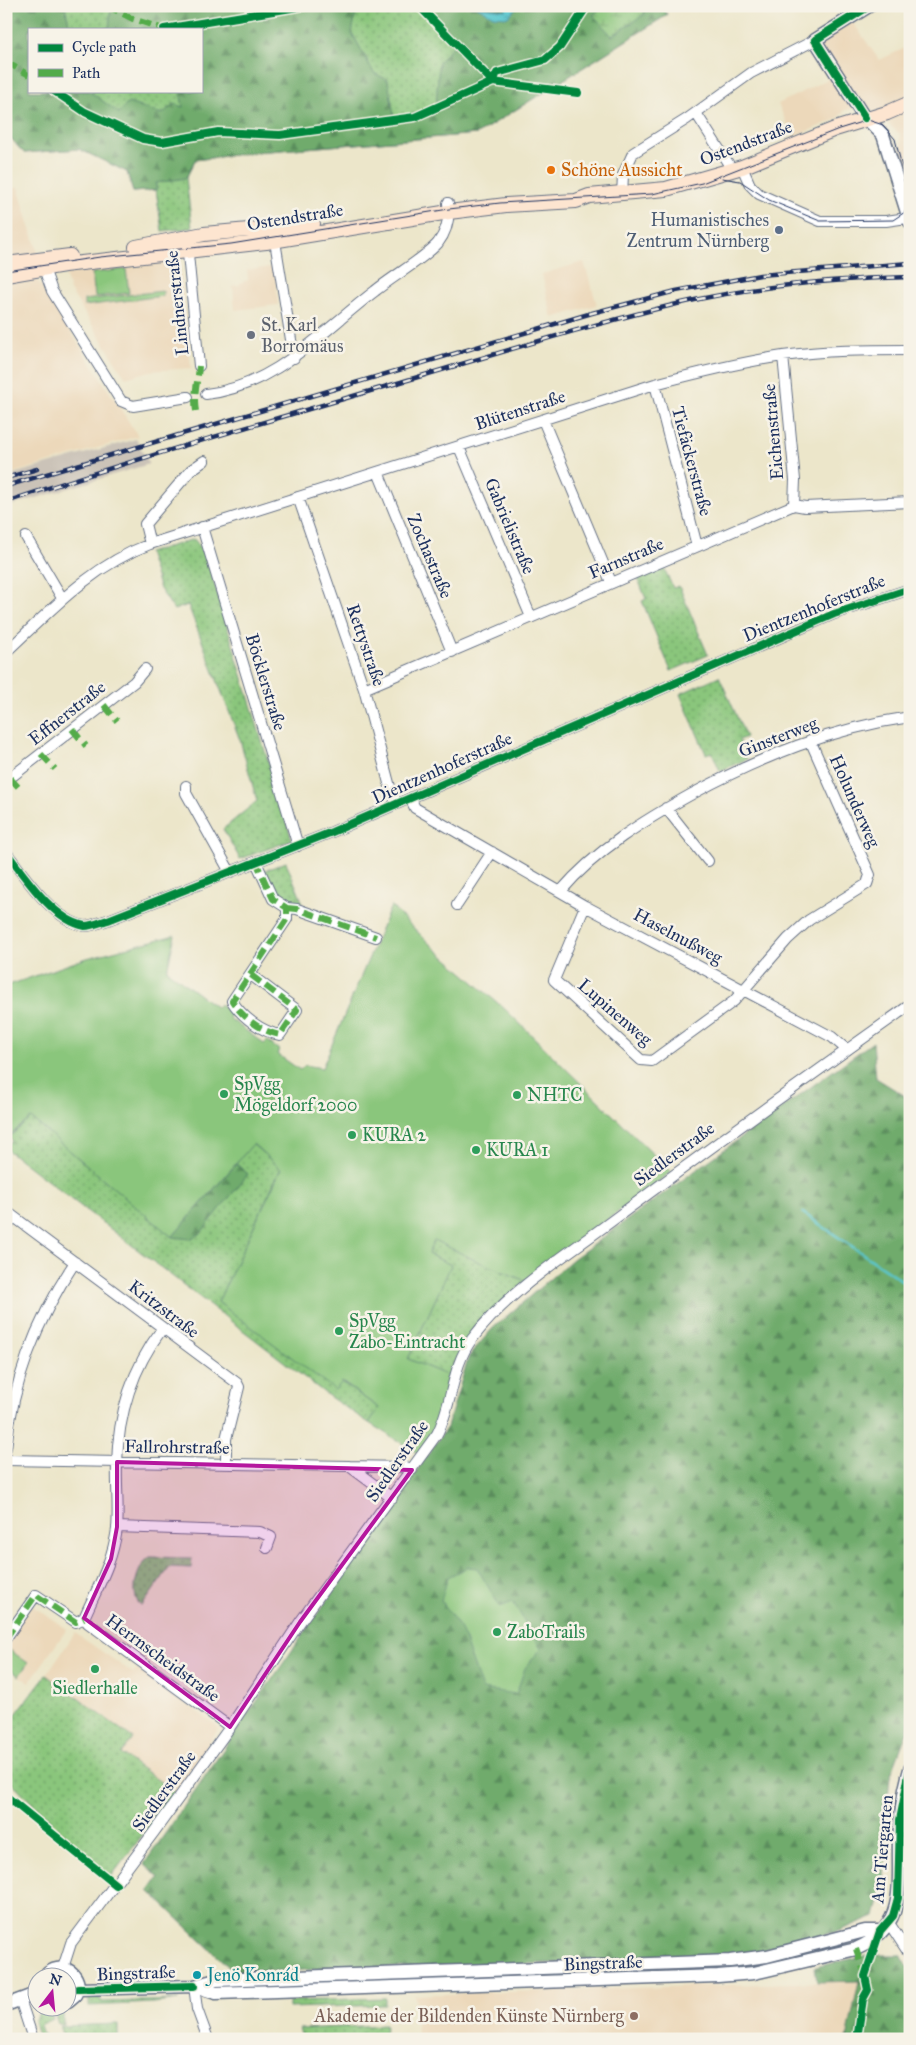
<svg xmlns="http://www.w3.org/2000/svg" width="916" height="2045" viewBox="0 0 916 2045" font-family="'IM FELL Great Primer',serif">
	<defs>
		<pattern id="green-dots" width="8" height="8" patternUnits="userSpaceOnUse" patternTransform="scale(1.25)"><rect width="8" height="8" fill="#8ac67c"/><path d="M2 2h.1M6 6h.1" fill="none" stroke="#70a169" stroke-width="1.8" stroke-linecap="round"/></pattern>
		<pattern id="forest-firs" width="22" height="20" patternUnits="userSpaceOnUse" patternTransform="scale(1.25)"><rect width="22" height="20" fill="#6fab6c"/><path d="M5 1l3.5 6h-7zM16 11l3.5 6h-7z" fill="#5a8c5c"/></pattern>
		<pattern id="wetland-marsh" width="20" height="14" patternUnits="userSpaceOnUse" patternTransform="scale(1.25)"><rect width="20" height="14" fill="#8ac67c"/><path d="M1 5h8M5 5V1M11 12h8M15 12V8" fill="none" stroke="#70a169"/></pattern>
		<pattern id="water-ripples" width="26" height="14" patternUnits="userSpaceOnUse" patternTransform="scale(1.25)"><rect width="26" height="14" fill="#5ac7ce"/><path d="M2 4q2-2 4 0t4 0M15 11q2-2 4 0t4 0" fill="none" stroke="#4aa2aa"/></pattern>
	</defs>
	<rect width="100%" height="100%" fill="#f7f3e8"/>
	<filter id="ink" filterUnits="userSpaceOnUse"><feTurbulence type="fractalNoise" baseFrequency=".02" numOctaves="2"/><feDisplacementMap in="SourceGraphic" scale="10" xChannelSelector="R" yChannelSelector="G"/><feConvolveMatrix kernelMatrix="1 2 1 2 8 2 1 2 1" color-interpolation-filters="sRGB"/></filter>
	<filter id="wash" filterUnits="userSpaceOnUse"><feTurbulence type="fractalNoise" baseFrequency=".0096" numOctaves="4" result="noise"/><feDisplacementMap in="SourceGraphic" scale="20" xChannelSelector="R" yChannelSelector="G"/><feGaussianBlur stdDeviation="1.12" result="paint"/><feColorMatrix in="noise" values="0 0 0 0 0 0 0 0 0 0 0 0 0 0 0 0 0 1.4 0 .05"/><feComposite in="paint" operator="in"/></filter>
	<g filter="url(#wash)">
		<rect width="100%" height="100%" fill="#ece6ca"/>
		<path fill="#ecd8ba" d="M 852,21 L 879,60 L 910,46 L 910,202 L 900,134 L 867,107 L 845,110 L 837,119 L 793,137 L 778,104 L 828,79 L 810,55 L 823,40 Z
			M 18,187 L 39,256 L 6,261 L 6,190 Z
			M 179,259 L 191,368 L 150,371 L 126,378 L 70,290 L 65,274 Z
			M 584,262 L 597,305 L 552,318 L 542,274 Z
			M 274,267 L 278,305 L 235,310 L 233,286 L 240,285 L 240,283 L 248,280 L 247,270 Z
			M 29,278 L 38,281 L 138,436 L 6,475 L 6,281 Z
			M 31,1605 L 67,1629 L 29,1683 L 6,1667 L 6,1641 Z
			M 75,1633 L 133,1673 L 137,1668 L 217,1726 L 218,1729 L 175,1792 L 121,1754 L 132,1738 L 46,1675 Z
			M 859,1981 L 847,2039 L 417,2038 L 415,1995 Z"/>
		<path fill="#cbc3b8" d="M 136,439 L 149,464 L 6,507 L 6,476 Z"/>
		<path fill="url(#green-dots)" stroke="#527a6d" fill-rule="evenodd" d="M 6,6 L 663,6 L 667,15 L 477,134 L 257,152 L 195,160 L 186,178 L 192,228 L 162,231 L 156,190 L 133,192 L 127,172 L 79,149 L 24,153 L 6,133 ZM 29,29 L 201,29 L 201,91 L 29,91 Z
			M 194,539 L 205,553 L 292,840 L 240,859 L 223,829 L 257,801 L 240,740 L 188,605 L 174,610 L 160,589 L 148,553 Z
			M 664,568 L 673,588 L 679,586 L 708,655 L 671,671 L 642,601 L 646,599 L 638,579 Z
			M 719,676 L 746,737 L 739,740 L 747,759 L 720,771 L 712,752 L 706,754 L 680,694 Z
			M 286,862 L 302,901 L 300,906 L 276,896 L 264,871 Z
			M 31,1118 L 172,1237 L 248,1174 L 236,1164 L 252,1144 L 281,1168 L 218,1302 L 335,1389 L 341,1382 L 379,1408 L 369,1423 L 330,1397 L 6,1149 L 6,1146 L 12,1141 L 9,1137 Z
			M 434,1240 L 477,1261 L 526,1281 L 479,1326 L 451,1377 L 408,1359 L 451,1265 L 428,1254 Z
			M 150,1557 L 192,1558 L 191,1568 L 170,1567 L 142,1606 C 128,1597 137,1565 150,1557 Z
			M 46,1675 L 133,1738 L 121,1754 L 175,1792 L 110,1878 L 6,1778 L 6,1733 L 12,1719 Z
			M 98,1996 L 102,2002 L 179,2000 L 154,2003 L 89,2006 L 89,1997 Z
			M 385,1998 L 385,2005 L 289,2008 L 289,2001 Z
			M 53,2010 L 63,2010 L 63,2024 L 58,2024 Z
			M 44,2011 L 50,2011 L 53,2019 L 40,2025 L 44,2037 L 39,2039 L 34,2021 L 39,2013 Z
			M 118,2024 L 118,2039 L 64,2039 L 59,2026 Z
			M 385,2025 L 384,2039 L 303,2039 L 299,2029 Z"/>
		<path fill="url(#forest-firs)" stroke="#456d65" d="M 6,6 L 65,6 L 70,29 L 29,29 L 29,91 L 89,91 L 119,113 L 128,103 L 162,114 L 174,104 L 183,107 L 180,91 L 201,91 L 201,29 L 109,29 L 111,6 L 357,6 L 352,33 L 374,73 L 388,80 L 394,116 L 417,114 L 436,105 L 439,62 L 456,42 L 423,6 L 663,6 L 667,15 L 477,134 L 257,152 L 195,160 L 186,178 L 156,183 L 156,190 L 133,192 L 127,172 L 79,149 L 24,153 L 6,133 Z
			M 873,1042 L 876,1078 L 910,1099 L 910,1724 L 890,1777 L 885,1832 L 884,1884 L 875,1916 L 836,1932 L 753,1952 L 660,1960 L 234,1972 L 149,1891 L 159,1877 L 144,1864 L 447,1427 L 469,1356 L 492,1329 L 573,1259 Z
			M 236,1164 L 248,1174 L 200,1234 L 190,1239 L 172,1237 Z
			M 869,1955 L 901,1955 L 910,1971 L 910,2039 L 847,2039 L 859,1981 L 817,1982 L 815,1967 Z"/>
		<path fill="url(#wetland-marsh)" stroke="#527a6d" d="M 604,6 L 643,6 L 645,14 L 612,36 L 593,15 Z"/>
		<path fill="#8ac67c" stroke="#527a6d" d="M 126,269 L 129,293 L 95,297 L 92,273 Z
			M 163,291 L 163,296 L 84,306 L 84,300 Z
			M 391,906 L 432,946 L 507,1011 L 671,1172 L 526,1281 L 477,1261 L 434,1240 L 428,1254 L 451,1265 L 408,1359 L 451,1377 L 442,1416 L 419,1454 L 369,1423 L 379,1408 L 342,1382 L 335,1390 L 218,1302 L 281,1169 L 253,1144 L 172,1237 L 31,1118 L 6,1138 L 6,986 L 87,958 L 175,935 L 167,970 L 217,1008 L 220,1004 L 231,1014 L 229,1018 L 264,1044 L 267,1041 L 279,1050 L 277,1054 L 300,1070 L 305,1065 L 322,1068 Z
			M 468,1567 L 477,1568 L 500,1607 L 513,1602 L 541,1649 L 525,1668 L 516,1694 L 482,1689 L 461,1629 L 441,1601 L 448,1577 Z
			M 7,1648 L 28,1663 L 19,1676 L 6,1667 Z"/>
		<path fill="url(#water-ripples)" stroke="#3a7b96" d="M 476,6 L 505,10 L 507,6 L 518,6 L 508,17 L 493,16 Z"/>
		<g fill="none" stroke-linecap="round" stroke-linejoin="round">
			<path stroke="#5ac7ce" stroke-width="2.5" d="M 803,1213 L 910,1286"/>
		</g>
	</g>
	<g filter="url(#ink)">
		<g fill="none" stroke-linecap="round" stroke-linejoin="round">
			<defs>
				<path id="minor" d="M 696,113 L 733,171
					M 742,167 L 750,185 L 759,194 L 820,221 L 886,221 L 907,218
					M 622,195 L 623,175 L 633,153 L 687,119 L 751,73 L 815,40
					M 274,235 L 294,358
					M 187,244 L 199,366
					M 42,263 L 52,291 L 121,401 L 133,406 L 188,397
					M 783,356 L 795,480 L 794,505
					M 655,384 L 697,546
					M 206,394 C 276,386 322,331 375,291 C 392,277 425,258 438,243 C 447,231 450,218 448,203
					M 543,420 L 611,582
					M 459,447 L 531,617
					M 378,472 L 452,652
					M 298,497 L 364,689 L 390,787 L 397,804
					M 202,527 L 298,846
					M 26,537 L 62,598
					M 150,544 L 145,524 L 191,470 L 204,461
					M 6,652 C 51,610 91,566 150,544 L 655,384 C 697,373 740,362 783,356 C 825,350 867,350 910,350
					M 364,689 L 794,505 L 805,507 L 910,502
					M 6,781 L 134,682 L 145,669
					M 186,786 L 186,793 L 230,872
					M 410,798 L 415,808 L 585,906 L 832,1037 L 847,1050
					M 666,808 L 708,861
					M 6,852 C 24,876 54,921 85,926 C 92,926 101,922 108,920 L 332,832 L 834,614 L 910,589
					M 561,891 C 597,849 645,820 692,794 C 761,757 832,728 910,717
					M 457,905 L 492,852
					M 585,906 L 554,980 L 641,1060 L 652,1061 L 734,1001 L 788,939 L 809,920 L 867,884 L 870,875 L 810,740
					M 287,908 L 297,909 L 376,937
					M 251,975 L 297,1010 L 280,1035 C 262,1032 242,1017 232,1001 L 287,919 L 287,908 L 273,899 L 256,862
					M 6,1211 L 237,1383 L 239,1387 L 226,1439 L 226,1463
					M 6,1227 L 13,1217
					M 162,1329 C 132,1369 118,1413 117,1464 C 116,1485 119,1508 117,1529 C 112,1564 98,1586 84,1618 L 88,1623 L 230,1727
					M 6,1448 C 13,1380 37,1319 75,1262
					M 6,1460 L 406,1467 L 412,1470
					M 349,1466 L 392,1498
					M 117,1527 L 260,1532 L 271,1537 L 267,1548
					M 6,1638 L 36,1595 L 76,1622 L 84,1618
					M 889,1923 L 910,1955
					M 63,1968 L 71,1943 L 154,1832 L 230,1727 L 300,1622 L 437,1434 C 453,1404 451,1367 472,1339 C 508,1291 565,1256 613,1220 C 711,1147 810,1076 910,1005
					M 194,1986 L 197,2009 L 208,2039
					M 20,1999 L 33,2039"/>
				<path id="tertiary" d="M 869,6 L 815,40 L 862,114 L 883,135 L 910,222
					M 44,1978 C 55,1961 79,1968 78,1989 L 75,1995 L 68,2001
					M 194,1986 L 216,1993 L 718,1976 L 754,1973 L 856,1949 C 907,1926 898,1888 899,1841 C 900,1817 903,1793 910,1769
					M 78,1989 L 194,1986 L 216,1980 L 243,1979 L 730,1961 L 767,1956 L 865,1931 L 880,1931
					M 6,2005 L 38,1993"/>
				<path id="secondary" d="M 136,247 L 204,234 L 313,224
					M 6,264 L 70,256
					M 6,275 L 64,265 L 266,242 L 449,212 L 506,205 L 576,201 L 589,196 L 666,189 L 742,167 L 835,129 L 887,113 L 910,103"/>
			</defs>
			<use href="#minor" stroke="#646f84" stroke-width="12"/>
			<use href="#tertiary" stroke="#646f84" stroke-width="15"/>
			<use href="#secondary" stroke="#646f84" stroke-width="16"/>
			<use href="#minor" stroke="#fff" stroke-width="10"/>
			<use href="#tertiary" stroke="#fff" stroke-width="12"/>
			<use href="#secondary" stroke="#fde5d0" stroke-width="14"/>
			<path stroke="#1b2f5e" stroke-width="1" d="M 722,178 L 740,181 L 769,200 L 820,221 L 893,220 L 905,212 L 910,203
				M 6,271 L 100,257 L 231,244 L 449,209 L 500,203 L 652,194 L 702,183 L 839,129 L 868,120 L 883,125 L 895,139 L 910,198"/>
			<defs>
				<path id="rail" d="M 6,478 L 37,469
					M 6,486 L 592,313 L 676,291 L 760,275 L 910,263
					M 6,502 C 137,458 269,421 401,382 C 493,355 584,326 677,304 C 753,286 832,279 910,277"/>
			</defs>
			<use href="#rail" stroke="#1b2f5e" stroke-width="4.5"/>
			<use href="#rail" stroke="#f7f3e8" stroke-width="2.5" stroke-dasharray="8" stroke-linecap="butt"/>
			<path stroke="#52ab49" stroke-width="6" stroke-dasharray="12 6" stroke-linecap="butt" d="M 107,6 L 133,19 L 164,29
				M 6,62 L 29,75
				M 196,411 C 193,395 198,382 199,366
				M 104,705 L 117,721
				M 72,729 L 86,746
				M 41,754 L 55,769
				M 10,778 L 21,790
				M 287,908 L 297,909 L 376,937
				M 251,975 L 297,1010 L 280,1035 C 262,1032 242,1017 232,1001 L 287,919 L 287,908 L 273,899 L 256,862
				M 6,1638 L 36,1595 L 76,1622 L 84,1618
				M 856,1949 L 865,1975"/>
			<defs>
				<path id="cycleway" d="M 419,6 L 493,82
					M 164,29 L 304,6
					M 493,82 L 497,73 L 545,60 L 560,47 L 587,6
					M 54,91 L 85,112 L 143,139 L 162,142 L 218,132 L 280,135 L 415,117 L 493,82 L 578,93
					M 865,118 L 815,40 L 869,6
					M 6,852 C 24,876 54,921 85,926 C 92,926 101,922 108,920 L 332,832 L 834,614 L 910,589
					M 6,1796 L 116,1885
					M 78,1989 L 194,1986
					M 857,2039 L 863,1999 L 868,1990 L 865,1976 L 880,1931 L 893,1916 L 898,1898 L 900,1820 L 910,1769"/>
			</defs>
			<use href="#cycleway" stroke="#f7f3e8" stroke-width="11"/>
			<use href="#cycleway" stroke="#00873e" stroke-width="8"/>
		</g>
	</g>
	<path fill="#b5179e" fill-opacity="0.2" stroke="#b5179e" stroke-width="4" stroke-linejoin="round" d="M 117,1462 L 412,1470 L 300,1622 L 230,1727 L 84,1618 L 111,1559 L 117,1527 Z"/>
	<circle fill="#e8710a" stroke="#f7f3e8" stroke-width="2" cx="551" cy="170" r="5"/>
	<circle fill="#5c6f8a" stroke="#f7f3e8" stroke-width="2" cx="779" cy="230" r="5"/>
	<circle fill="#6b7280" stroke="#f7f3e8" stroke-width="2" cx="251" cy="335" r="5"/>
	<g fill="#2e9e5b" stroke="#f7f3e8" stroke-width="2">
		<circle cx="224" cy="1094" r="5"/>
		<circle cx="517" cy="1095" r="5"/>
		<circle cx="352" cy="1135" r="5"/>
		<circle cx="476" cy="1150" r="5"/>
		<circle cx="339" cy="1331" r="5"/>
		<circle cx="497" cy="1632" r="5"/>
		<circle cx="95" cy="1669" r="5"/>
	</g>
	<circle fill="#0f9aa8" stroke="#f7f3e8" stroke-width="2" cx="197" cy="1975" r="5"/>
	<circle fill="#8d6e63" stroke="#f7f3e8" stroke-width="2" cx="634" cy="2016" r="5"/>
	<g text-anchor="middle" stroke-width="5" stroke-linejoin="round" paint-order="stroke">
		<g font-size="18" fill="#1b2f5e" stroke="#f7f3e8">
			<text transform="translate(746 143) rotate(-21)" y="6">Ostendstraße</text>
			<text transform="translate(295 217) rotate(-9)" y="6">Ostendstraße</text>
			<text transform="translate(177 303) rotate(-96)" y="6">Lindnerstraße</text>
			<text transform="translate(520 410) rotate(-18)" y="6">Blütenstraße</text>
			<text transform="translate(773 432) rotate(-95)" y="6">Eichenstraße</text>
			<text transform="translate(692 461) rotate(75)" y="6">Tiefäckerstraße</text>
			<text transform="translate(510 526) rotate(67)" y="6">Gabrielistraße</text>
			<text transform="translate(430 556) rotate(67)" y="6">Zochastraße</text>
			<text transform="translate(626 558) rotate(-23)" y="6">Farnstraße</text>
			<text transform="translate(814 608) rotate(-22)" y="6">Dientzenhoferstraße</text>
			<text transform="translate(366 645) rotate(71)" y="6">Rettystraße</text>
			<text transform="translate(266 682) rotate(73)" y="6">Böcklerstraße</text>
			<text transform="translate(67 713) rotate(-38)" y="6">Effnerstraße</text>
			<text transform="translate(778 737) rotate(-21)" y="6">Ginsterweg</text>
			<text transform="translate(442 768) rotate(-24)" y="6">Dientzenhoferstraße</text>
			<text transform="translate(855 801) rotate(66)" y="6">Holunderweg</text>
			<text transform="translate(678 936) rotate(28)" y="6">Haselnußweg</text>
			<text transform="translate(615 1012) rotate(41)" y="6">Lupinenweg</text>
			<text transform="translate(674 1154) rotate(-36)" y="6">Siedlerstraße</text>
			<text transform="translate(164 1309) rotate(37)" y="6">Kritzstraße</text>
			<text transform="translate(177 1447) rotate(1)" y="6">Fallrohrstraße</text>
			<text transform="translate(397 1461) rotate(-55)" y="6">Siedlerstraße</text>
			<text transform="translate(163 1658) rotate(36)" y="6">Herrnscheidstraße</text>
			<text transform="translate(164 1791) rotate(-54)" y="6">Siedlerstraße</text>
			<text transform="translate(882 1849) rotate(-85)" y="6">Am Tiergarten</text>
			<text transform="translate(603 1963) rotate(-2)" y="6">Bingstraße</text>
			<text transform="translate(136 1973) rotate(-2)" y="6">Bingstraße</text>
		</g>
		<g font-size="18" fill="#c56008" stroke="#f7f3e8" text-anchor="start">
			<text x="561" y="176">Schöne Aussicht</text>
		</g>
		<g font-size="18" fill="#4e5e75" stroke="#f7f3e8" text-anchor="end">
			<text x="769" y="226">Humanistisches<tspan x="769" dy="21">Zentrum Nürnberg</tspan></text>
		</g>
		<g font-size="18" fill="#5b616d" stroke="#f7f3e8" text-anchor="start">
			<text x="261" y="331">St. Karl<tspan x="261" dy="21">Borromäus</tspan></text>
		</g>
		<g font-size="18" fill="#27864d" stroke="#f7f3e8" text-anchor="start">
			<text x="234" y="1090">SpVgg<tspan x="234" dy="21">Mögeldorf 2000</tspan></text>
			<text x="527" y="1101">NHTC</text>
			<text x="362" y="1141">KURA 2</text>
			<text x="486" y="1156">KURA 1</text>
			<text x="349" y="1327">SpVgg<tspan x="349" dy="21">Zabo-Eintracht</tspan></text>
			<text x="507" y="1638">ZaboTrails</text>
			<text x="95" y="1694" text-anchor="middle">Siedlerhalle</text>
		</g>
		<g font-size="18" fill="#0d838f" stroke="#f7f3e8" text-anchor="start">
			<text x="207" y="1981">Jenö Konrád</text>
		</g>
		<g font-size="18" fill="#785e54" stroke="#f7f3e8" text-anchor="end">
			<text x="624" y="2022">Akademie der Bildenden Künste Nürnberg</text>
		</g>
	</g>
	<rect width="916" height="2045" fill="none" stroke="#f7f3e8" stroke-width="25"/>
	<rect x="28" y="28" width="175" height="65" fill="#f7f3e8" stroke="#9fa5b1"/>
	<rect x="38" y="44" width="25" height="8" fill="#00873e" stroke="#9fa5b1"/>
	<text x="72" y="52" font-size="15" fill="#1b2f5e">Cycle path</text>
	<rect x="38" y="69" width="25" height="8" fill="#52ab49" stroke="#9fa5b1"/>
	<text x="72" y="78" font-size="15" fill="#1b2f5e">Path</text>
	<g transform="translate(52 1992) rotate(16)"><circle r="24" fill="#f7f3e8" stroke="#9fa5b1"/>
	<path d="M0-4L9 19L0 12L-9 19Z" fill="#b5179e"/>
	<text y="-8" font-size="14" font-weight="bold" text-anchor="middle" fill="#1b2f5e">N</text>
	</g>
</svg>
